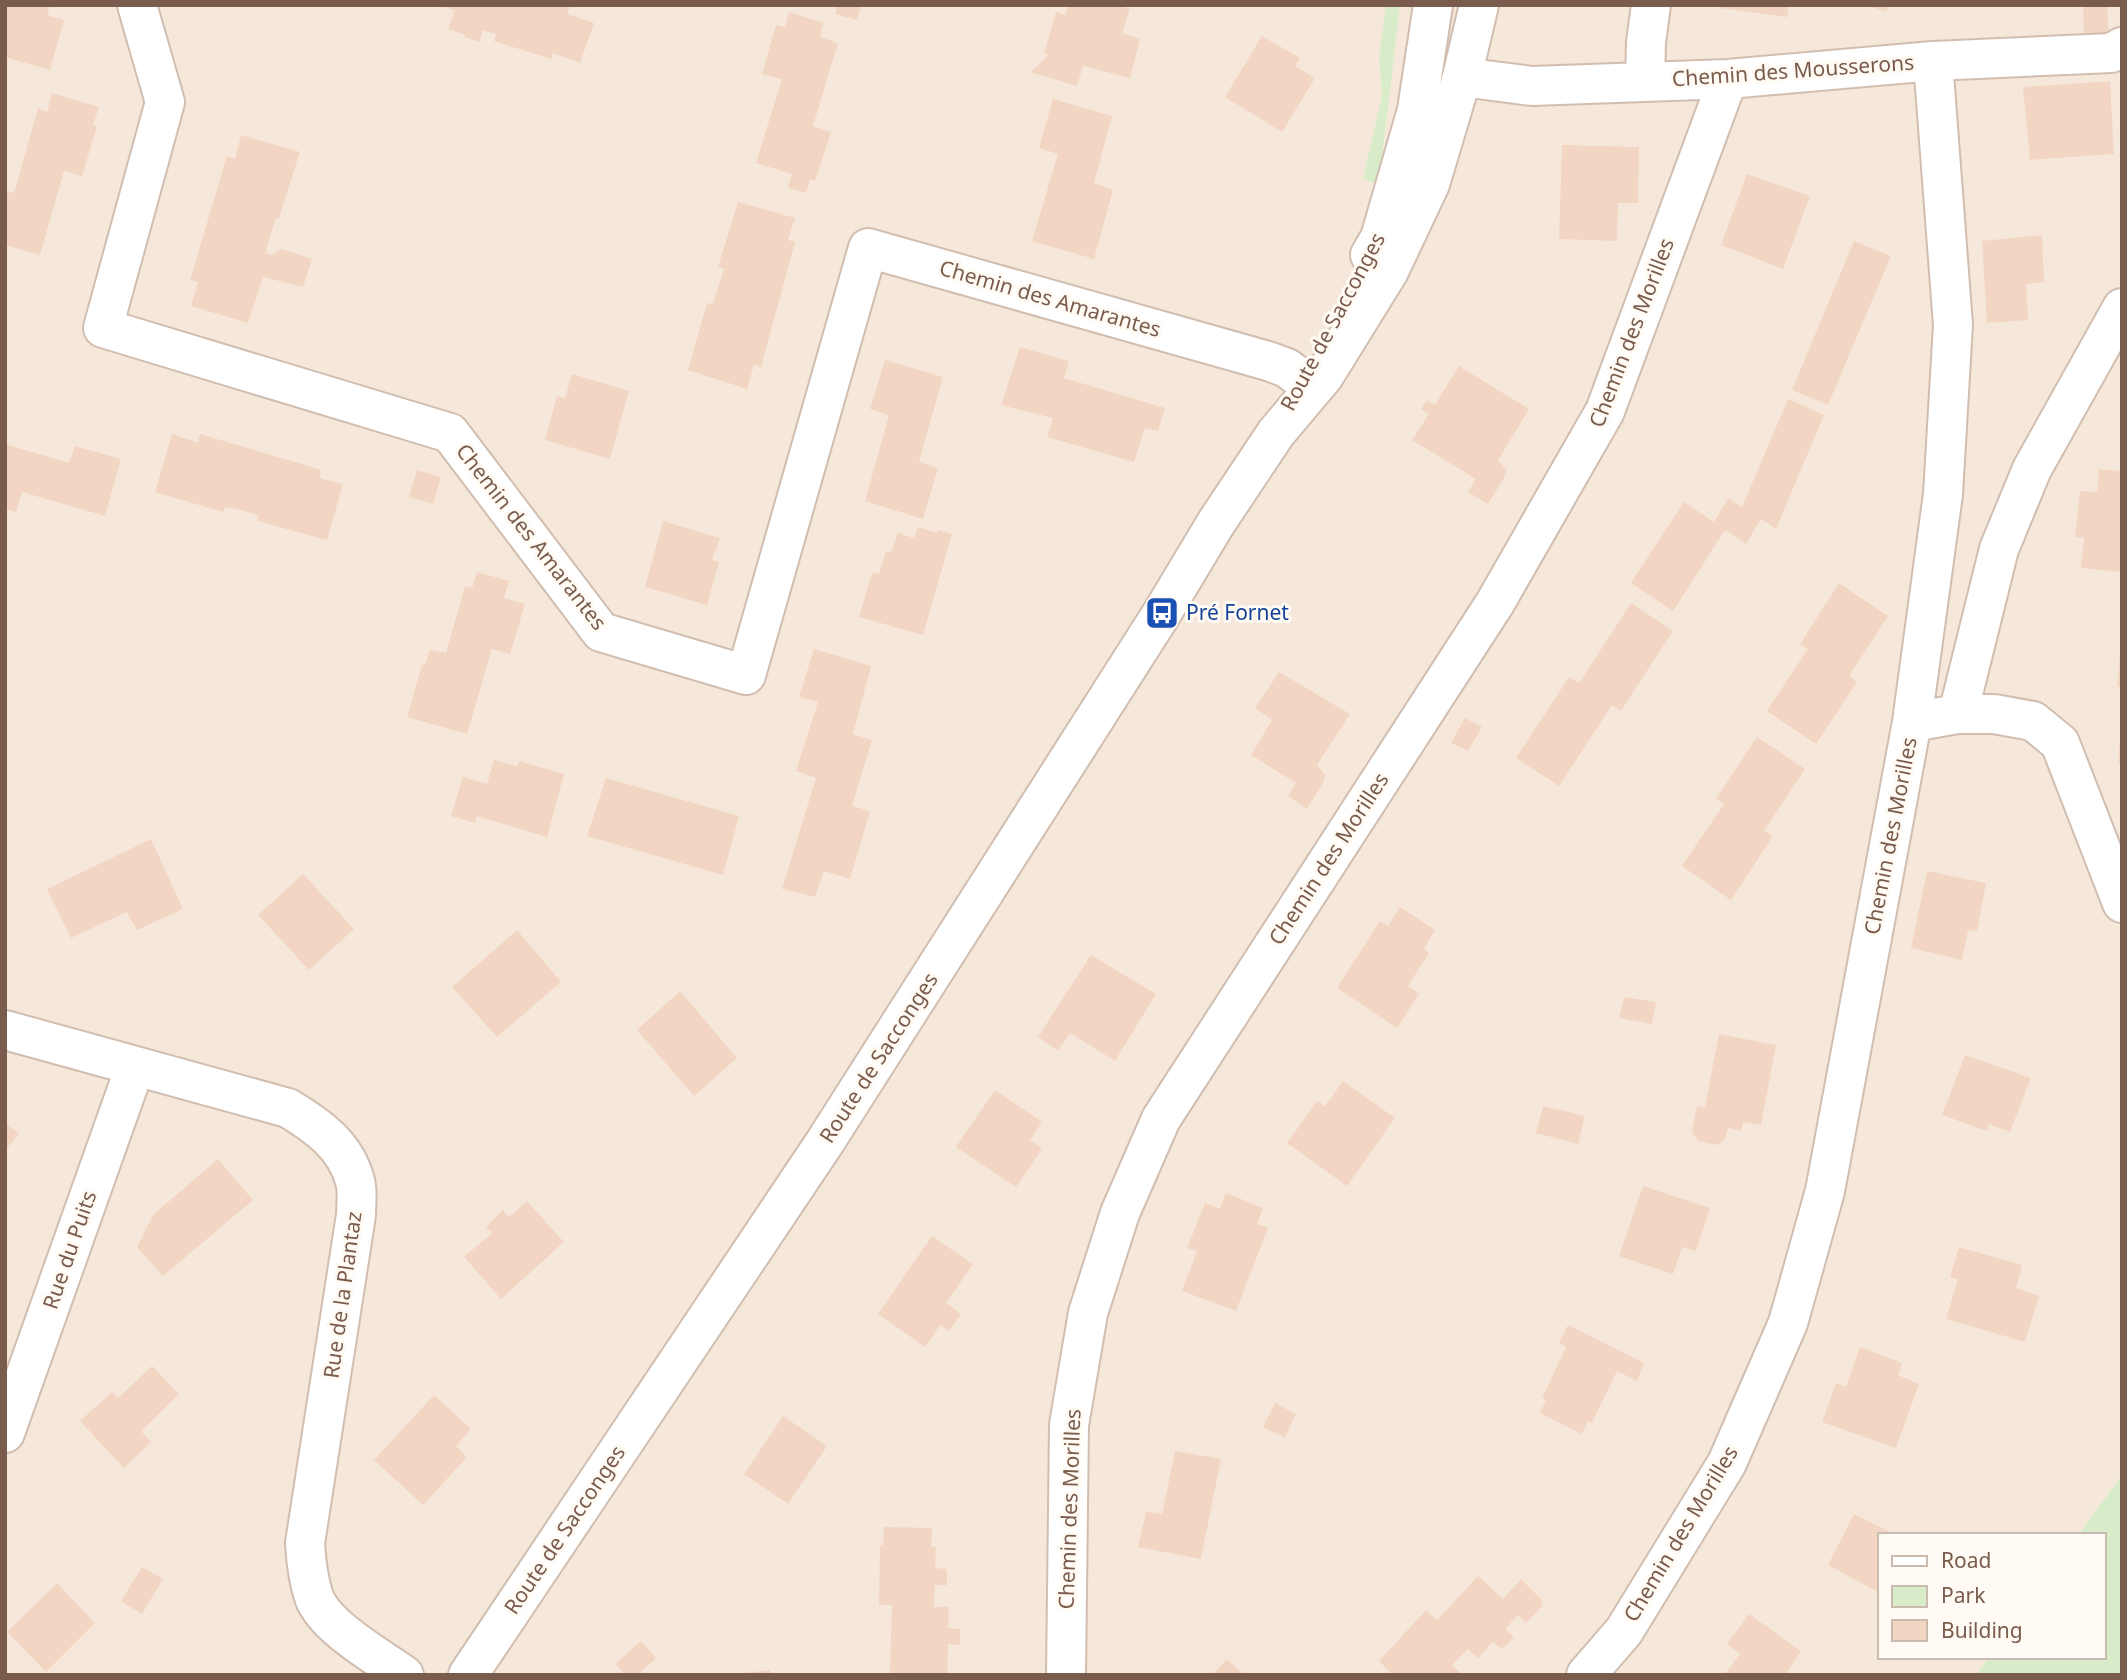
<svg xmlns="http://www.w3.org/2000/svg" width="2127" height="1680" viewBox="0 0 2127 1680" font-family="'Noto Sans',sans-serif">
	<rect width="100%" height="100%" fill="#fdf6ec"/>
	<path fill="#f5e8da" d="M 5,5 L 2122,5 L 2122,1475 L 2078,1535 L 1880,1535 L 1880,1657 L 1989,1657 L 1976,1675 L 5,1675 Z"/>
	<path fill="#d8ecc9" d="M 1386,5 L 1400,5 L 1382,157 L 1374,183 L 1363,179 L 1382,96 L 1379,56 Z
		M 2122,1475 L 2122,1675 L 1976,1675 L 1989,1657 L 2104,1657 L 2104,1535 L 2078,1535 Z"/>
	<path fill="#f3d5c3" d="M 6,5 L 50,5 L 47,15 L 64,20 L 50,70 L 5,57 Z
		M 440,5 L 570,5 L 567,14 L 594,23 L 580,63 L 553,53 L 551,59 L 494,41 L 496,34 L 483,30 L 479,42 L 465,37 L 465,35 L 448,29 L 455,11 Z
		M 838,5 L 861,5 L 857,20 L 835,14 Z
		M 1068,5 L 1119,5 L 1130,9 L 1122,33 L 1140,39 L 1130,78 L 1083,66 L 1077,86 L 1030,72 L 1049,55 L 1044,54 L 1056,12 L 1066,15 Z
		M 1721,5 L 1789,5 L 1787,17 L 1720,8 Z
		M 1862,5 L 1888,5 L 1887,11 Z
		M 2083,6 L 2107,6 L 2109,37 L 2084,38 Z
		M 789,12 L 823,23 L 820,37 L 838,43 L 813,126 L 831,132 L 815,181 L 810,179 L 806,193 L 788,188 L 792,174 L 756,163 L 782,79 L 762,74 L 776,25 L 785,27 Z
		M 1262,36 L 1300,58 L 1295,66 L 1315,78 L 1282,132 L 1225,97 Z
		M 2110,81 L 2114,154 L 2030,160 L 2023,87 Z
		M 52,93 L 99,107 L 93,125 L 97,126 L 82,176 L 64,171 L 40,255 L 5,245 L 5,191 L 14,193 L 38,108 L 47,112 Z
		M 1053,99 L 1112,116 L 1094,183 L 1113,190 L 1094,259 L 1032,241 L 1058,154 L 1039,148 Z
		M 241,135 L 300,152 L 279,218 L 276,218 L 265,253 L 272,255 L 282,249 L 312,259 L 303,287 L 263,277 L 248,323 L 191,306 L 198,282 L 190,280 L 227,156 L 235,159 Z
		M 1562,145 L 1639,147 L 1638,203 L 1618,203 L 1617,241 L 1559,239 Z
		M 1747,174 L 1810,196 L 1783,269 L 1721,245 Z
		M 738,202 L 795,218 L 788,240 L 795,242 L 761,367 L 754,365 L 747,389 L 688,370 L 707,303 L 713,304 L 724,268 L 718,267 Z
		M 2042,235 L 2044,282 L 2026,284 L 2028,320 L 1987,323 L 1982,241 Z
		M 1854,241 L 1891,256 L 1828,405 L 1792,390 Z
		M 1020,347 L 1069,361 L 1064,378 L 1165,408 L 1158,431 L 1145,428 L 1134,462 L 1047,437 L 1053,418 L 1001,405 Z
		M 885,360 L 943,377 L 919,462 L 938,468 L 923,519 L 865,501 L 889,415 L 870,409 Z
		M 1459,366 L 1529,409 L 1498,460 L 1506,469 L 1504,478 L 1488,504 L 1468,492 L 1476,479 L 1412,440 L 1429,414 L 1421,409 L 1427,401 L 1435,405 Z
		M 572,374 L 629,391 L 610,459 L 545,440 L 557,396 L 565,398 Z
		M 1788,399 L 1824,415 L 1776,529 L 1761,519 L 1746,544 L 1725,530 L 1673,611 L 1631,583 L 1684,502 L 1714,522 L 1728,498 L 1742,507 Z
		M 172,434 L 198,443 L 200,434 L 295,462 L 321,470 L 320,478 L 343,484 L 327,540 L 257,521 L 259,516 L 241,510 L 225,507 L 223,512 L 155,492 Z
		M 5,444 L 69,463 L 75,446 L 121,459 L 105,516 L 22,492 L 16,512 L 5,509 Z
		M 2099,469 L 2122,471 L 2122,572 L 2081,568 L 2084,538 L 2075,537 L 2080,491 L 2097,492 Z
		M 417,470 L 441,477 L 433,504 L 409,497 Z
		M 663,521 L 720,538 L 712,560 L 719,562 L 707,605 L 645,587 Z
		M 918,527 L 937,533 L 938,530 L 952,534 L 923,635 L 859,617 L 872,573 L 879,574 L 886,551 L 891,552 L 898,533 L 914,538 Z
		M 477,572 L 509,581 L 504,598 L 525,604 L 510,654 L 492,649 L 467,734 L 407,717 L 422,665 L 425,665 L 430,650 L 446,653 L 465,586 L 472,588 Z
		M 1839,583 L 1888,616 L 1849,676 L 1857,682 L 1816,744 L 1767,711 L 1808,649 L 1800,644 Z
		M 1631,603 L 1673,631 L 1621,711 L 1612,705 L 1559,786 L 1516,758 L 1569,677 L 1579,683 Z
		M 814,649 L 871,666 L 853,734 L 872,740 L 852,806 L 870,811 L 850,879 L 824,871 L 815,897 L 782,889 L 816,778 L 796,771 L 818,702 L 799,697 Z
		M 2120,652 L 2122,652 L 2122,687 L 2117,687 Z
		M 1279,672 L 1350,714 L 1317,765 L 1325,775 L 1324,781 L 1307,809 L 1288,796 L 1296,783 L 1251,755 L 1272,720 L 1255,708 Z
		M 1465,718 L 1482,727 L 1468,751 L 1451,743 Z
		M 1757,737 L 1805,769 L 1764,831 L 1773,836 L 1731,900 L 1682,866 L 1724,804 L 1716,799 Z
		M 2120,737 L 2122,737 L 2122,764 L 2118,763 Z
		M 494,760 L 517,766 L 519,761 L 564,774 L 547,837 L 477,816 L 475,823 L 451,816 L 463,777 L 487,784 Z
		M 606,778 L 739,816 L 723,875 L 587,836 Z
		M 151,839 L 183,909 L 137,930 L 127,912 L 71,938 L 47,889 Z
		M 1927,871 L 1986,883 L 1977,931 L 1968,930 L 1962,960 L 1911,948 Z
		M 303,874 L 354,929 L 309,970 L 258,915 Z
		M 1400,907 L 1435,930 L 1424,949 L 1429,953 L 1408,986 L 1419,994 L 1397,1028 L 1337,988 L 1380,921 L 1388,926 Z
		M 517,930 L 561,982 L 497,1037 L 452,987 Z
		M 1091,955 L 1156,994 L 1115,1061 L 1070,1033 L 1058,1051 L 1038,1037 Z
		M 680,991 L 737,1058 L 694,1096 L 637,1030 Z
		M 1624,997 L 1656,1002 L 1652,1024 L 1619,1018 Z
		M 1719,1034 L 1776,1045 L 1761,1125 L 1743,1122 L 1741,1131 L 1728,1128 L 1725,1139 L 1717,1145 L 1698,1141 L 1692,1132 L 1697,1106 L 1705,1107 Z
		M 1965,1055 L 2031,1078 L 2010,1132 L 1989,1124 L 1987,1131 L 1942,1115 Z
		M 1343,1081 L 1395,1118 L 1347,1186 L 1287,1143 L 1317,1101 L 1325,1106 Z
		M 995,1090 L 1042,1122 L 1030,1140 L 1042,1149 L 1016,1187 L 956,1147 Z
		M 1543,1106 L 1585,1116 L 1578,1144 L 1536,1133 Z
		M 5,1123 L 19,1134 L 5,1150 Z
		M 218,1159 L 253,1200 L 163,1276 L 137,1247 L 153,1215 Z
		M 1643,1186 L 1710,1208 L 1696,1251 L 1682,1247 L 1673,1274 L 1619,1256 Z
		M 1226,1193 L 1263,1208 L 1257,1224 L 1268,1228 L 1236,1311 L 1182,1291 L 1197,1251 L 1187,1248 L 1205,1203 L 1220,1209 Z
		M 527,1201 L 564,1242 L 501,1299 L 464,1257 L 492,1233 L 486,1227 L 503,1210 L 509,1217 Z
		M 932,1236 L 973,1264 L 946,1303 L 961,1314 L 949,1331 L 940,1325 L 925,1347 L 878,1314 Z
		M 1959,1247 L 2022,1265 L 2016,1288 L 2039,1296 L 2025,1342 L 1946,1319 L 1958,1279 L 1950,1277 Z
		M 1568,1325 L 1644,1363 L 1637,1381 L 1617,1371 L 1592,1423 L 1588,1421 L 1582,1434 L 1540,1413 L 1546,1400 L 1542,1398 L 1566,1347 L 1559,1343 Z
		M 1860,1347 L 1902,1363 L 1898,1375 L 1919,1384 L 1896,1448 L 1822,1422 L 1836,1383 L 1846,1387 Z
		M 152,1366 L 179,1394 L 141,1431 L 151,1442 L 124,1468 L 80,1421 L 112,1392 L 118,1398 Z
		M 434,1395 L 471,1429 L 456,1446 L 467,1457 L 423,1505 L 374,1460 Z
		M 1275,1403 L 1296,1414 L 1285,1438 L 1263,1427 Z
		M 783,1416 L 827,1446 L 788,1504 L 744,1474 Z
		M 1175,1451 L 1221,1459 L 1201,1559 L 1138,1547 L 1146,1512 L 1162,1514 Z
		M 1854,1514 L 1896,1535 L 1880,1535 L 1880,1593 L 1828,1565 Z
		M 884,1527 L 932,1528 L 931,1547 L 936,1547 L 935,1568 L 947,1569 L 947,1585 L 935,1585 L 934,1607 L 949,1607 L 948,1628 L 960,1629 L 960,1645 L 948,1644 L 947,1675 L 890,1673 L 892,1605 L 879,1605 L 880,1545 L 883,1545 Z
		M 142,1567 L 163,1579 L 142,1614 L 121,1601 Z
		M 1478,1576 L 1503,1599 L 1521,1579 L 1542,1600 L 1542,1606 L 1526,1623 L 1518,1615 L 1505,1629 L 1514,1638 L 1502,1649 L 1493,1642 L 1478,1658 L 1468,1649 L 1452,1665 L 1463,1675 L 1393,1675 L 1379,1661 L 1426,1610 L 1437,1620 Z
		M 57,1583 L 95,1623 L 46,1672 L 7,1632 Z
		M 1749,1614 L 1801,1651 L 1785,1675 L 1724,1675 L 1740,1654 L 1727,1644 Z
		M 641,1641 L 656,1658 L 638,1675 L 625,1675 L 615,1664 Z
		M 1227,1659 L 1244,1675 L 1212,1675 Z
		M 770,1670 L 770,1675 L 745,1675 L 745,1673 Z"/>
	<g fill="none" stroke-linecap="round" stroke-linejoin="round">
		<defs>
			<path id="minor" d="M 137,5 L 165,102 L 103,328 L 450,433 L 601,632 L 746,675 L 868,248 L 1268,361 L 1287,368 L 1300,378
				M 1462,77 L 1532,86 L 1728,79 L 1933,61 L 2111,53 L 2122,47
				M 1645,81 L 1646,42 L 1651,5
				M 1370,255 L 1380,238 L 1417,110 L 1433,5
				M 1958,714 L 1994,714 L 2033,721 L 2060,743 L 2122,903
				M 1912,722 L 1958,714 L 1999,549 L 2032,469 L 2122,308
				M 5,1030 L 288,1108 C 318,1126 346,1146 355,1181 C 358,1191 356,1204 356,1215 L 305,1543 C 306,1561 308,1579 314,1597 C 325,1627 377,1656 404,1675
				M 5,1433 L 135,1067
				M 468,1675 L 825,1142 L 1162,613 L 1216,523 L 1276,433 L 1324,376 L 1389,271 L 1430,184 L 1462,77 L 1479,5
				M 1066,1675 L 1069,1425 L 1088,1313 L 1120,1213 L 1161,1119 L 1495,603 L 1605,411 L 1728,79
				M 1586,1675 L 1624,1631 L 1727,1463 L 1788,1323 L 1825,1191 L 1912,722 L 1943,494 L 1953,325 L 1933,61"/>
		</defs>
		<use href="#minor" stroke="#d1beb0" stroke-width="42"/>
		<use href="#minor" stroke="#fff" stroke-width="38"/>
	</g>
	<defs>
		<symbol id="bus-square" viewBox="-11 -11 22 22"><rect x="-9" y="-9" width="18" height="18" rx="4" fill="#1a4fb4" stroke="#fffaf3"/><path d="M-5-6H5V4H4V6H2V4H-2V6H-4V4H-5ZM-3.5-4V0h7V-4ZM-3.5 1.2v1.5H-2V1.2ZM2 1.2v1.5H3.5V1.2Z" fill="#fff"/></symbol>
	</defs>
	<g fill-rule="evenodd">
		<use href="#bus-square" x="1143" y="594" width="38" height="38"/>
	</g>
	<g text-anchor="middle" stroke-width="6" stroke-linejoin="round" paint-order="stroke">
		<g font-size="21" fill="#7a5c4d" stroke="#fffaf3">
			<text transform="translate(1793 71) rotate(-4)" y="7">Chemin des Mousserons</text>
			<text transform="translate(1050 299) rotate(16)" y="7">Chemin des Amarantes</text>
			<text transform="translate(1333 322) rotate(-62)" y="7">Route de Sacconges</text>
			<text transform="translate(1632 333) rotate(-69)" y="7">Chemin des Morilles</text>
			<text transform="translate(531 537) rotate(52)" y="7">Chemin des Amarantes</text>
			<text transform="translate(1891 836) rotate(-79)" y="7">Chemin des Morilles</text>
			<text transform="translate(1329 859) rotate(-57)" y="7">Chemin des Morilles</text>
			<text transform="translate(879 1058) rotate(-57)" y="7">Route de Sacconges</text>
			<text transform="translate(70 1250) rotate(-71)" y="7">Rue du Puits</text>
			<text transform="translate(343 1295) rotate(-82)" y="7">Rue de la Plantaz</text>
			<text transform="translate(1070 1509) rotate(-88)" y="7">Chemin des Morilles</text>
			<text transform="translate(565 1530) rotate(-56)" y="7">Route de Sacconges</text>
			<text transform="translate(1681 1534) rotate(-59)" y="7">Chemin des Morilles</text>
		</g>
		<g font-size="21" fill="#164399" stroke="#fffaf3" text-anchor="start">
			<text x="1186" y="620">Pré Fornet</text>
		</g>
	</g>
	<rect width="2127" height="1680" fill="none" stroke="#7a5c4d" stroke-width="14"/>
	<rect x="1878" y="1533" width="228" height="126" fill="#fffaf3" stroke="#cabbb1" stroke-width="2"/>
	<rect x="1892" y="1556" width="35" height="10" fill="#ffffff" stroke="#cabbb1" stroke-width="2"/>
	<text x="1941" y="1568" font-size="21" fill="#7a5c4d">Road</text>
	<rect x="1892" y="1586" width="35" height="21" fill="#d8ecc9" stroke="#cabbb1" stroke-width="2"/>
	<text x="1941" y="1603" font-size="21" fill="#7a5c4d">Park</text>
	<rect x="1892" y="1620" width="35" height="21" fill="#f3d5c3" stroke="#cabbb1" stroke-width="2"/>
	<text x="1941" y="1638" font-size="21" fill="#7a5c4d">Building</text>
</svg>
